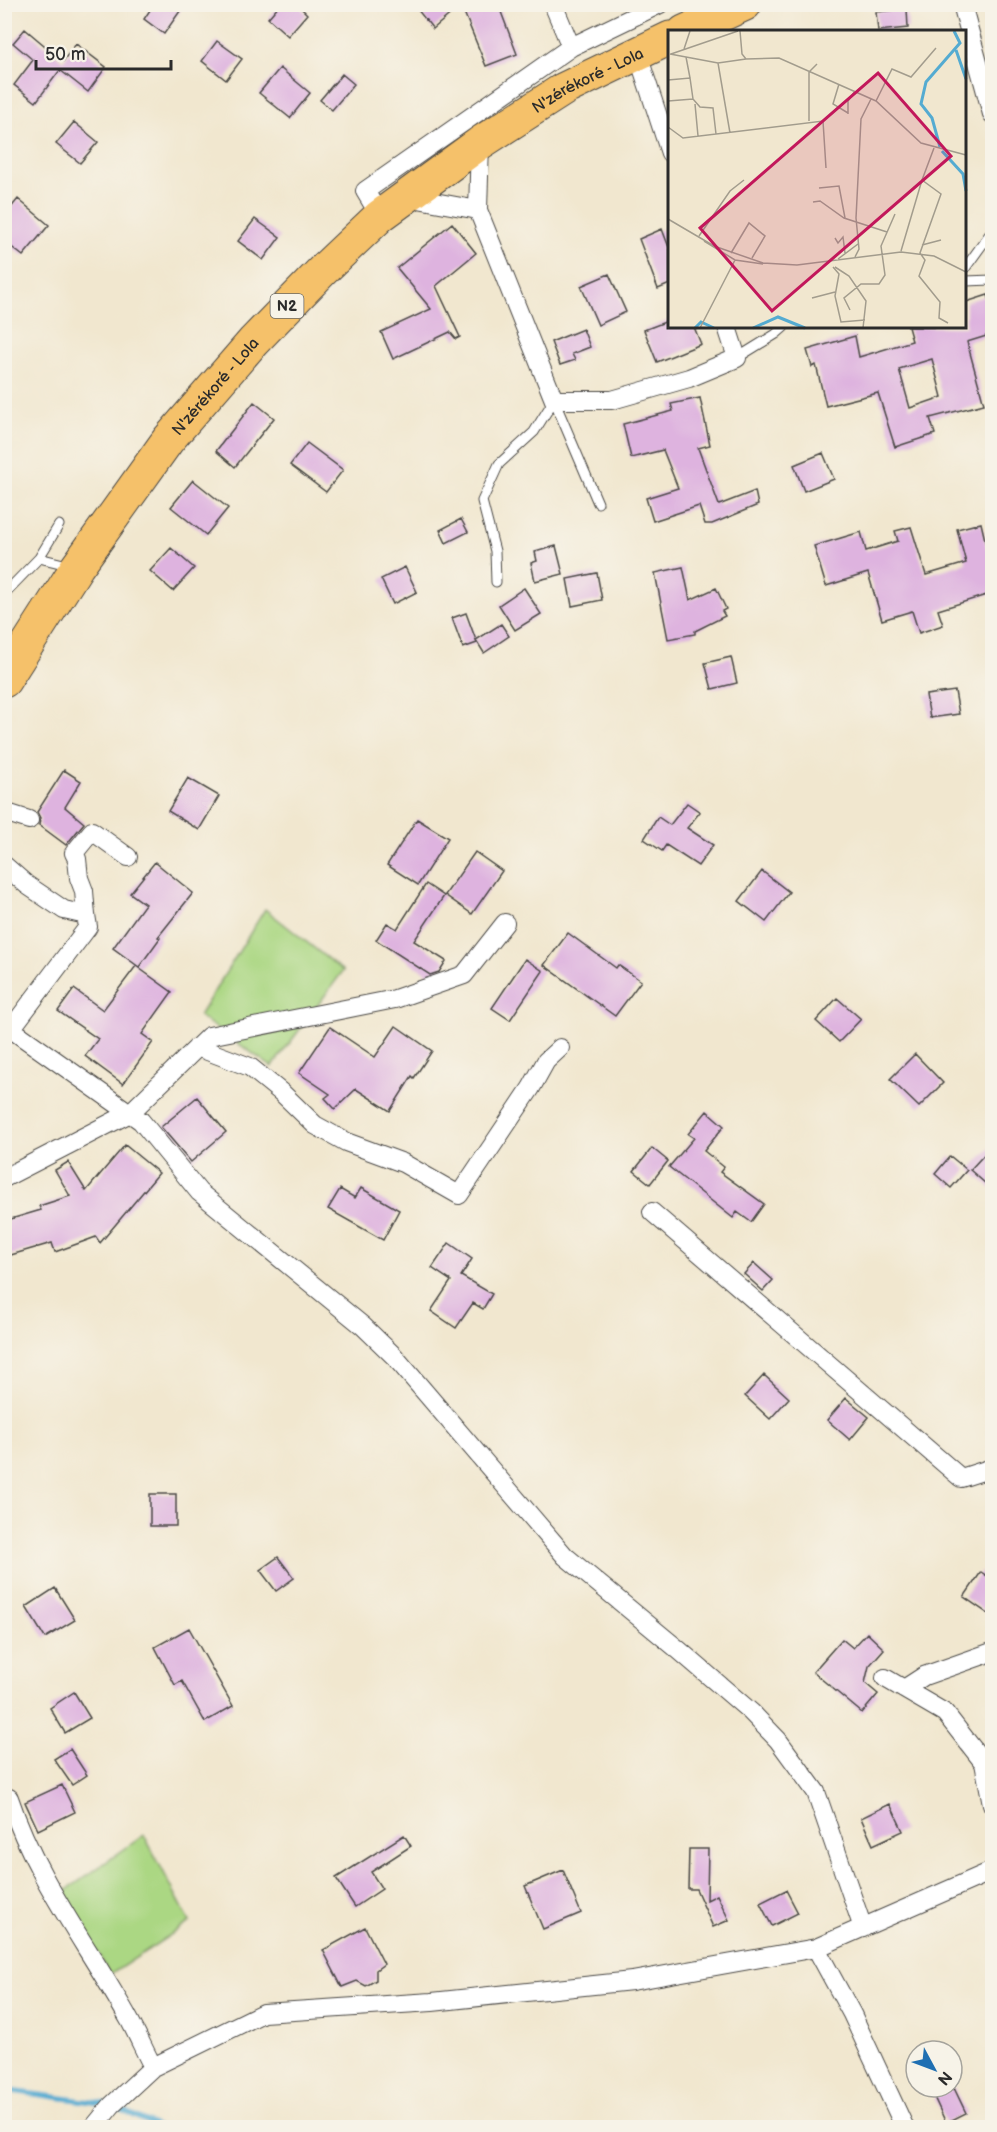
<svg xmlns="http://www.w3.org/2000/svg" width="997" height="2132" viewBox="0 0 997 2132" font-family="'Balsamiq Sans',sans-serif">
	<rect width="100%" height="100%" fill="#f7f3e8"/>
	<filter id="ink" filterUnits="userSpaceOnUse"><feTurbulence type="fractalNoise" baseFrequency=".0167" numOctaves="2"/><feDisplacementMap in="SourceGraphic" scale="12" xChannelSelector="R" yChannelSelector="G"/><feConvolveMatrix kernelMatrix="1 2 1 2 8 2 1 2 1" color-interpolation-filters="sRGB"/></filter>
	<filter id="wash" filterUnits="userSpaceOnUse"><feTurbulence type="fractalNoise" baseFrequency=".008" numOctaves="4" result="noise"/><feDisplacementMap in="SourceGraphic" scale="24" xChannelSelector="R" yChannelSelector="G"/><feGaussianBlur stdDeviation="1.35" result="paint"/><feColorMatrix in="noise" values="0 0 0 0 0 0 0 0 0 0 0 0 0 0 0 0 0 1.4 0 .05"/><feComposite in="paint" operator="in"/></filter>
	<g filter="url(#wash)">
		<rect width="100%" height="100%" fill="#f1e7cf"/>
		<path fill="#abd783" stroke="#6b8157" stroke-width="1.5" d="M 265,909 L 343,971 L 272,1067 L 199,1016 Z
			M 144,1835 L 190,1922 L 110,1975 L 64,1892 Z"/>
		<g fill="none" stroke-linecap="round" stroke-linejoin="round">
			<path stroke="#54abd1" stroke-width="5" d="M 4,2090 L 107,2104
				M 116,2107 L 160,2128"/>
		</g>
		<g id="blocks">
			<path fill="#deb3df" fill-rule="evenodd" d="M 154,4 L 185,4 L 164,34 L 144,19 Z
				M 280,4 L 297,4 L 307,14 L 288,36 L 268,18 Z
				M 413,4 L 498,4 L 517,54 L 486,66 L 461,5 L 433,29 Z
				M 907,9 L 908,28 L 878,31 L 876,12 Z
				M 25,29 L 63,61 L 76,44 L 106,67 L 88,92 L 60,70 L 36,102 L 14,85 L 33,60 L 13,43 Z
				M 217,41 L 242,59 L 226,80 L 202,61 Z
				M 280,68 L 310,93 L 290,118 L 259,93 Z
				M 342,74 L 354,84 L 332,110 L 320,100 Z
				M 74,122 L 98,142 L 80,163 L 56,144 Z
				M 18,199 L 49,225 L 23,256 L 4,241 L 4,216 Z
				M 255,219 L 280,237 L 263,260 L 238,241 Z
				M 452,223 L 476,253 L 436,286 L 460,337 L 456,339 L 450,332 L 393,359 L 381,332 L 431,309 L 397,268 Z
				M 662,229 L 670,250 L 670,284 L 658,289 L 639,239 Z
				M 609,274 L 626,312 L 598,325 L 581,286 Z
				M 988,295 L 993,309 L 993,334 L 967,342 L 984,404 L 930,418 L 935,434 L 895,447 L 878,393 L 826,406 L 816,365 L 812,367 L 807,350 L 855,336 L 859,357 L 912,341 L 908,327 L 966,327 L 966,302 ZM 932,359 L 942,397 L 910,408 L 899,369 Z
				M 670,320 L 670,327 L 694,327 L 701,344 L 657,362 L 644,330 Z
				M 583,329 L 590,347 L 572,354 L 575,360 L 560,365 L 551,342 Z
				M 700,398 L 710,445 L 698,448 L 719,505 L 755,491 L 758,505 L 712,524 L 705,524 L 699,506 L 653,521 L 646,498 L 678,488 L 663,450 L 631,458 L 623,424 L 673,411 L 671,404 Z
				M 254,402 L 274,418 L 235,467 L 216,451 Z
				M 307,443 L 343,470 L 326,492 L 290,465 Z
				M 823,453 L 834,479 L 804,491 L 794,465 Z
				M 193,480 L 228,508 L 206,535 L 171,507 Z
				M 461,519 L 468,532 L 446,543 L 440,530 Z
				M 981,523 L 988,553 L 993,552 L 993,593 L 938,610 L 943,625 L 919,633 L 912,611 L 882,620 L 868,573 L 826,586 L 814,546 L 861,532 L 866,551 L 898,541 L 895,531 L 911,527 L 926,575 L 966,563 L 957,529 Z
				M 556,546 L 563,574 L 535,581 L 531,563 L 537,561 L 535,552 Z
				M 171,548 L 194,568 L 173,591 L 150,571 Z
				M 405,567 L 417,592 L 393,604 L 381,579 Z
				M 683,567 L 690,600 L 716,588 L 726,609 L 722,611 L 725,616 L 695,631 L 695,634 L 668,639 L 655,573 Z
				M 597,573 L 602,600 L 572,606 L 567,579 Z
				M 524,588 L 541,614 L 515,630 L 499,605 Z
				M 466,613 L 477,643 L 463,648 L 452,618 Z
				M 501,624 L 509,636 L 484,653 L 476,640 Z
				M 731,657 L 737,683 L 712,689 L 705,663 Z
				M 955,691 L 959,714 L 930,718 L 926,695 Z
				M 64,770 L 81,781 L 65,807 L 84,823 L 66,845 L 39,825 L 40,818 L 37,812 Z
				M 188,778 L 219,796 L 199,830 L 168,811 Z
				M 687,803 L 700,812 L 687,828 L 713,845 L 698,866 L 666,845 L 662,851 L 644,839 L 658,817 L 670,825 Z
				M 417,819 L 448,838 L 418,885 L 387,865 Z
				M 475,852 L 502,871 L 472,914 L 445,895 Z
				M 155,862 L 193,893 L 158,937 L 160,938 L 139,967 L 113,948 L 145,904 L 130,893 Z
				M 762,871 L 789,892 L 766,922 L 739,901 Z
				M 426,884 L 444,896 L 414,941 L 446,961 L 439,972 L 430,975 L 376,940 L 387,923 L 397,929 Z
				M 568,933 L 616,968 L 618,965 L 641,981 L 615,1016 L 544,965 Z
				M 525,959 L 543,971 L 510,1020 L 492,1008 Z
				M 136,966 L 172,992 L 142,1034 L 153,1042 L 123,1084 L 85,1056 L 98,1039 L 58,1011 L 74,989 L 103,1010 Z
				M 837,998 L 861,1019 L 839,1042 L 816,1021 Z
				M 396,1026 L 432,1051 L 414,1078 L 412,1076 L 390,1111 L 356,1089 L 335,1109 L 325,1098 L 330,1094 L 299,1073 L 330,1027 L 375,1057 Z
				M 915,1054 L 943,1083 L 919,1107 L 890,1079 Z
				M 197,1097 L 226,1132 L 191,1162 L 161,1127 Z
				M 707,1111 L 724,1126 L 704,1151 L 724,1167 L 720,1172 L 764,1204 L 751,1222 L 737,1212 L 733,1218 L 669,1167 L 694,1138 L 688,1134 Z
				M 125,1145 L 159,1173 L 100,1243 L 96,1237 L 55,1252 L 52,1243 L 4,1257 L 4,1221 L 41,1210 L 39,1206 L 70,1196 L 55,1170 L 68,1162 L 86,1191 Z
				M 993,1145 L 993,1190 L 970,1170 Z
				M 652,1148 L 668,1161 L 650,1184 L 634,1171 Z
				M 950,1156 L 967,1170 L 951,1188 L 935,1174 Z
				M 361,1188 L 399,1210 L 383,1240 L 328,1209 L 340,1189 L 355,1198 Z
				M 449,1243 L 472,1259 L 461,1276 L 492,1294 L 483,1309 L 473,1303 L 456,1328 L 431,1311 L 451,1281 L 432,1268 Z
				M 754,1263 L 773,1280 L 763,1291 L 744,1274 Z
				M 764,1375 L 789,1398 L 770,1419 L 745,1396 Z
				M 846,1398 L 869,1417 L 850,1440 L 827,1420 Z
				M 150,1494 L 176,1494 L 176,1526 L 150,1526 Z
				M 278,1557 L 294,1578 L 276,1591 L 260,1570 Z
				M 981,1572 L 993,1580 L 993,1617 L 964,1597 Z
				M 55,1588 L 75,1620 L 45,1638 L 26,1607 Z
				M 189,1628 L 233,1706 L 205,1722 L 182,1681 L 175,1685 L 155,1647 Z
				M 867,1633 L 884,1649 L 869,1666 L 865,1683 L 878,1694 L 862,1713 L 813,1672 L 842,1639 L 853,1648 Z
				M 74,1692 L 90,1718 L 65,1733 L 50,1708 Z
				M 70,1749 L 87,1775 L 72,1785 L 54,1759 Z
				M 62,1785 L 75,1812 L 38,1830 L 25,1802 Z
				M 890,1804 L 903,1831 L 873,1845 L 861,1818 Z
				M 404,1835 L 411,1846 L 371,1872 L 382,1889 L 355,1907 L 336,1878 Z
				M 689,1849 L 708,1849 L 707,1900 L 717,1895 L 729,1920 L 713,1927 L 696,1889 L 688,1889 Z
				M 563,1870 L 581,1913 L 543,1929 L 525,1886 Z
				M 786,1890 L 798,1913 L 772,1926 L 760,1903 Z
				M 365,1927 L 384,1964 L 376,1970 L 376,1980 L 366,1986 L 357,1981 L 342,1987 L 323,1950 Z
				M 954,2088 L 966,2113 L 946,2123 L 934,2097 Z"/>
		</g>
	</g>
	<g filter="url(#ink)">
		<use href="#blocks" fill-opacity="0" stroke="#494744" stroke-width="1.5"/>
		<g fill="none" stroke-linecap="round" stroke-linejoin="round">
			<defs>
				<path id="lane" d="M 966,267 L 992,231
					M 966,281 L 992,280
					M 737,358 L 776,334 L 784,327
					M 39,558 L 59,525
					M 496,582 L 495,551 L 482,501 L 499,464 L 534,432 L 554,400 L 598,503
					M 4,594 L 39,558 L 72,566"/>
				<path id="street" d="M 553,4 L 571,47
					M 962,4 L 992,114
					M 637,52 L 670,153
					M 480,143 L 478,210 L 554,400 L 612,400 L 689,378 L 737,358 L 727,327
					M 407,197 L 478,210
					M 380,216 L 365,191 L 571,47 L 660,4
					M 4,812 L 29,820
					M 4,865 L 27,885 L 64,910 L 86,915 L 84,891 L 79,878 L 77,859 L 74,853 L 92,831 L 128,857
					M 4,1024 L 141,1121 L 199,1192 L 363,1326 L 394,1356 L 565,1556 L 680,1651 L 751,1712 L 778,1740 L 816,1792 L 863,1928
					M 11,1029 L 88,927 L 86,915
					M 197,1047 L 250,1067 L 282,1093 L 315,1125 L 346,1142 L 403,1163 L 459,1195 L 531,1088 L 546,1061 L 560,1048
					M 4,1178 L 130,1113 L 209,1036 L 395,999 L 464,975 L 505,923
					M 652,1212 L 961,1478 L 992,1468
					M 885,1678 L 945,1713 L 984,1763 L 992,1804
					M 904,1689 L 924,1676 L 992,1652
					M 4,1799 L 9,1798 C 37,1882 88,1945 130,2021 C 138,2036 145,2052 153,2067
					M 816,1948 L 852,2014 L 905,2128
					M 93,2128 L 112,2105 L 153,2067 L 263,2013 L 432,2002 L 632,1981 L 816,1948 L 992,1871"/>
				<g id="highway">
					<path d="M 684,32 L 745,4"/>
					<path id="s1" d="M 4,681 L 77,567 L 168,440 L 253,342 L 322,271 L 380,216 L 480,143 L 564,89 L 670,38"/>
				</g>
			</defs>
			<use href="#lane" stroke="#494744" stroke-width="11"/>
			<use href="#street" stroke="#494744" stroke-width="20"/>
			<use href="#highway" stroke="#494744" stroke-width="35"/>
			<use href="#lane" stroke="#fff" stroke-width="9"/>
			<use href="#street" stroke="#fff" stroke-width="18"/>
			<use href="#highway" stroke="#f5c16b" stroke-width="33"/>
		</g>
	</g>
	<g text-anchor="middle" stroke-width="4.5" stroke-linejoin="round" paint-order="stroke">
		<rect fill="#f7f3e8" stroke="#686764" stroke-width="1.5" x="270.5" y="294" width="33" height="24" rx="4.5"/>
		<g font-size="15" font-weight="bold" fill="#2b2b2b">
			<text x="287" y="311">N2</text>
		</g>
		<g font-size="16" fill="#2b2b2b" stroke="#f7f3e8">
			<text dy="6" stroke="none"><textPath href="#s1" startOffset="849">N'zérékoré - Lola</textPath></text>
			<text dy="6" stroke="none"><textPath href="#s1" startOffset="363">N'zérékoré - Lola</textPath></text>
		</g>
	</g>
	<g transform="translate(668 30)">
		<rect width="298" height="298" fill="#f1e7cf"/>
		<path fill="none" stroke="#54abd1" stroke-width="3" d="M 288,20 L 298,49M 272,117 L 264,88 L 253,74 L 258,52 L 292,13 L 286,1M 274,121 L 295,144 L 298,161M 27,298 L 33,292 L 46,298M 85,298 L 110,287 L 137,298"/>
		<path fill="none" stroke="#a29c8d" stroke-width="1.5" d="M 72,1 L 74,24 L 78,29 L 111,28 L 208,71 L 253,113 L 298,125M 16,19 L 22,1M 2,24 L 50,33 L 78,29M 3,24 L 70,1M 18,27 L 22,48M 50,33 L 62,103M 0,50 L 22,48 L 25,69M 171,54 L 165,74 L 180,83M 0,71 L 25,69 L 32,77 L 45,78 L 48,104M 208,71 L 224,39 L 243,47 L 268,18M 27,74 L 30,106M 180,84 L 180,71 L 187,61M 141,91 L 141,42 L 149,34M 0,97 L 15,108 L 155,91 L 158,138M 266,118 L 254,150 L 273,164 L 252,223 L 257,230 L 251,246 L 272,272 L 271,288 L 280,293M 151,158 L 171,156 L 177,188M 145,172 L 152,171 L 176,188 L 219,202M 0,189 L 46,216 L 95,233 L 129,235 L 233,222 L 266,226 L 298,242M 31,206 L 62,161 L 76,150M 167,208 L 170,213 L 175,207 L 177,223M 36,211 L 67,230 L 95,234M 254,215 L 273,210M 233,221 L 254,150M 63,223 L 81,193 L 97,206 L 84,228M 187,227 L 191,219 L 188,188 L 193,89 L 203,69M 170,229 L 190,214M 165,237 L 171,244 L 167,266 L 173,292 L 197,290M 167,237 L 181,246 L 198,271 L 195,298M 144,268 L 167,262M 182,280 L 176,268 L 193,254 L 211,254 L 217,245 L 213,216 L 227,184M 32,298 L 67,230"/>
		<path fill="#c2185b" fill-opacity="0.15" stroke="#c2185b" stroke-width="3" d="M 210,43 L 283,126 L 104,281 L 32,198 Z"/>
		<rect width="298" height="298" fill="none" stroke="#2b2b2b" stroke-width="3"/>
	</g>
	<rect width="997" height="2132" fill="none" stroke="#f7f3e8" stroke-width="24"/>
	<g transform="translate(934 2069) rotate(131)"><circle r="28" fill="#f7f3e8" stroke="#a5a39c" stroke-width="1.5"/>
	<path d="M0-4.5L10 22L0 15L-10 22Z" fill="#1f6fb2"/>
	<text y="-9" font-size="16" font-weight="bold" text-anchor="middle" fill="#2b2b2b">N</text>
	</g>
	<path d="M36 60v9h135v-9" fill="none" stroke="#2b2b2b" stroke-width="3"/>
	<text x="45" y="60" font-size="18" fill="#2b2b2b" stroke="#f7f3e8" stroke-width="4.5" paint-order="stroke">50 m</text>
</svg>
